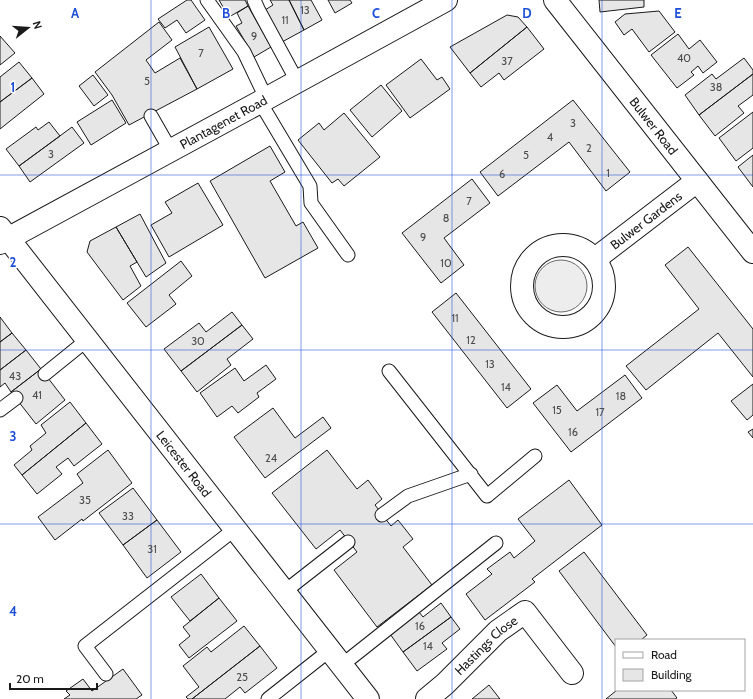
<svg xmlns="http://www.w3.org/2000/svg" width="753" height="699" viewBox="0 0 753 699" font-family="Cabin,sans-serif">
	<rect width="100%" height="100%" fill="#fff"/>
	<path fill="#ededed" stroke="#6a6a6a" d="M535 286a26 26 0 1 1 52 0a26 26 0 1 1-52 0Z"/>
	<path fill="#e6e6e6" stroke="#1a1a1a" d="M 187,0 L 191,0 L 205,20 L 186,33 L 177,20 L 165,28 L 158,19 Z
		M 219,0 L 245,0 L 248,6 L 229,17 Z
		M 270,0 L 289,0 L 304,30 L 282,42 L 265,10 L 273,5 Z
		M 289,0 L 311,0 L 322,20 L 304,30 Z
		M 328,0 L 350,0 L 352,3 L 335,13 Z
		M 599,0 L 644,0 L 644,7 L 600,12 Z
		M 248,6 L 271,47 L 254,57 L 236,26 L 242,23 L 237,13 Z
		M 659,11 L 675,32 L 649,52 L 632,29 L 624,35 L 615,22 L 625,14 Z
		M 507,15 L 518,17 L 527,27 L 470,73 L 450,47 Z
		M 159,22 L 172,40 L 146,60 L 155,73 L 180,58 L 197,89 L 129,125 L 112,95 L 95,72 Z
		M 209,27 L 233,69 L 197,89 L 175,47 Z
		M 527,27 L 544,49 L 504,80 L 499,73 L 481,87 L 470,73 Z
		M 678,34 L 689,49 L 700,40 L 717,62 L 703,73 L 698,66 L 691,72 L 694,75 L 677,88 L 651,55 Z
		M 0,36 L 15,53 L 0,65 Z
		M 744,58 L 753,70 L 753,74 L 699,115 L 685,95 L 712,74 L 716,79 Z
		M 421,59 L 437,80 L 442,77 L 450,89 L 410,118 L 386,85 Z
		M 19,62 L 32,78 L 0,102 L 0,77 Z
		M 753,74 L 753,95 L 738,106 L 744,113 L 715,136 L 699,115 Z
		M 93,75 L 108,95 L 94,106 L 79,86 Z
		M 32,78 L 44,94 L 0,129 L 0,102 Z
		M 381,85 L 402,111 L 372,137 L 350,110 Z
		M 112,100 L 126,123 L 91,145 L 77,122 Z
		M 573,100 L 630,172 L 606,191 L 569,142 L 498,196 L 480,172 Z
		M 753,112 L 753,148 L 736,161 L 719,138 Z
		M 344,113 L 380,157 L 344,186 L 338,179 L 332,183 L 298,140 L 319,123 L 324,130 Z
		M 49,122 L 60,136 L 19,166 L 6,149 L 36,127 L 38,130 Z
		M 72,127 L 84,143 L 30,182 L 19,166 Z
		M 270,146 L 285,172 L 270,181 L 296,226 L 303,222 L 318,248 L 265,278 L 210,181 Z
		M 753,155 L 753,187 L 738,167 Z
		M 472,179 L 490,203 L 444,238 L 464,265 L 441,283 L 402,233 Z
		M 198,183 L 223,225 L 169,257 L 151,225 L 172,213 L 165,202 Z
		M 140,214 L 166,263 L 146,277 L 116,227 Z
		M 116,227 L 137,262 L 130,266 L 141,286 L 123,300 L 87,252 L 90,241 Z
		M 688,247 L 753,329 L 753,377 L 718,333 L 646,390 L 626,366 L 699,309 L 665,265 Z
		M 181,261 L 192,276 L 169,295 L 176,304 L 146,327 L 127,303 Z
		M 456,293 L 531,389 L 507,408 L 432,312 Z
		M 232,312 L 242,325 L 181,371 L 164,349 L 199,323 L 206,332 Z
		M 0,317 L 12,333 L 0,342 Z
		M 242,325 L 253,339 L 227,359 L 231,365 L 197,392 L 181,371 Z
		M 12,333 L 26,350 L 0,370 L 0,342 Z
		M 26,350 L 41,369 L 11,392 L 5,383 L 0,387 L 0,370 Z
		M 266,365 L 276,379 L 257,393 L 259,397 L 238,413 L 232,406 L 217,417 L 200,393 L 235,368 L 244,381 Z
		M 41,369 L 65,400 L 36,424 L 11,392 Z
		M 625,375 L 642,398 L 571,452 L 533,403 L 557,385 L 577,411 Z
		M 753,384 L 753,415 L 747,420 L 731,401 Z
		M 70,402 L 86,423 L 22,475 L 14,465 L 32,450 L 30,446 L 46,433 L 41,425 Z
		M 273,408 L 295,438 L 323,417 L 331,428 L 265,478 L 234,437 Z
		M 86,423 L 102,444 L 74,466 L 68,458 L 56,467 L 62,474 L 37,494 L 22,475 Z
		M 753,429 L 753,438 L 748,432 Z
		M 108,450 L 132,483 L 83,521 L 82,519 L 55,540 L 38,517 L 83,483 L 77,474 Z
		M 327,450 L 357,489 L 368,480 L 382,499 L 375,505 L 391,526 L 398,520 L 413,539 L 403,547 L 432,585 L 377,627 L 334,570 L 357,552 L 340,530 L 316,549 L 272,493 Z
		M 569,480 L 602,525 L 532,579 L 535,582 L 485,620 L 466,594 L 492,574 L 487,569 L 510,552 L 514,558 L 535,541 L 518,519 Z
		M 133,488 L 157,520 L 123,545 L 99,513 Z
		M 157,520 L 181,552 L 147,578 L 123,545 Z
		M 584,552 L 647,635 L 641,640 L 616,640 L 616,647 L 559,571 Z
		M 201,574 L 219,598 L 190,621 L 171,597 Z
		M 219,598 L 237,621 L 189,658 L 179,645 L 190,636 L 183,627 Z
		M 441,603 L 451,617 L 403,652 L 390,634 L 419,612 L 423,617 Z
		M 451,617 L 460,629 L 442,643 L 447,649 L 417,671 L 403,652 Z
		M 244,626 L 260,646 L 192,699 L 188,699 L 186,697 L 199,687 L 183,666 L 207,647 L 211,652 Z
		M 260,646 L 277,668 L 245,693 L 240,687 L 225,699 L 192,699 Z
		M 123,669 L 142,695 L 136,699 L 64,699 L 70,695 L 66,691 L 83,679 L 92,691 Z
		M 489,685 L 500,699 L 472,699 Z
		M 617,690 L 671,690 L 677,698 L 675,699 L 606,699 Z"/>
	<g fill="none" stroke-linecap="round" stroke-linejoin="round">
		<defs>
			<path id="lane" d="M 207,0 L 244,52 L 266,98
				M 254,0 L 258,9 L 297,81
				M 260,102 L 310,186 L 311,203 L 348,255
				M 151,116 L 171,151
				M 389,371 L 487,496 L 535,456
				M 45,374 L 87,340
				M 0,410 L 16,398
				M 382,515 L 408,496 L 471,474
				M 284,592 L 348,542
				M 342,665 L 496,543
				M 106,674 L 85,646 L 235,529
				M 268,699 L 330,650"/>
			<g id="street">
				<path id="s1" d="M 555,0 L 753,252"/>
				<path id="s2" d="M 0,228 L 368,699"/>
				<circle cx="563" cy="286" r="41"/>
				<path id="s3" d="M 595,259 L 697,181"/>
				<path id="s4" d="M 427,699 L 445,684 L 498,631 L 525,612 L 572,673"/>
			</g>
			<g id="secondary">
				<path id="s5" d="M 0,243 L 260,102 L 446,0"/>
			</g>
		</defs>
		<use href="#lane" stroke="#1a1a1a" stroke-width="15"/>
		<use href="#street" stroke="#1a1a1a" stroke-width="24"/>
		<use href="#secondary" stroke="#1a1a1a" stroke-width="24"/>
		<use href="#lane" stroke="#fff" stroke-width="13"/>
		<use href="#street" stroke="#fff" stroke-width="22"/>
		<use href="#secondary" stroke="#fff" stroke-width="22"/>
	</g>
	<path fill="none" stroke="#1d4ed8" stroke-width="1" stroke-opacity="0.55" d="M 151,0 L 151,699M 301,0 L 301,699M 452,0 L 452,699M 602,0 L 602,699M 0,175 L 753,175M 0,350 L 753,350M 0,524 L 753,524"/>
	<g text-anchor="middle" stroke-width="3" stroke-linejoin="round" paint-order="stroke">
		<g font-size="11" fill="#4d4d4d">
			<text x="305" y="14">13</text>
			<text x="285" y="24">11</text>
			<text x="254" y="40">9</text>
			<text x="201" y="57">7</text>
			<text x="684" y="62">40</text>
			<text x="507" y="65">37</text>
			<text x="147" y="85">5</text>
			<text x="716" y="91">38</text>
			<text x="573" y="127">3</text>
			<text x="550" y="141">4</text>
			<text x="589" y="152">2</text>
			<text x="51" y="158">3</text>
			<text x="526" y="159">5</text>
			<text x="608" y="177">1</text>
			<text x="502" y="178">6</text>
			<text x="469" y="205">7</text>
			<text x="446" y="222">8</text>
			<text x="423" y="241">9</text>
			<text x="446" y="267">10</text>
			<text x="455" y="322">11</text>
			<text x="471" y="344">12</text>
			<text x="198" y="345">30</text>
			<text x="490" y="368">13</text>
			<text x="15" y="380">43</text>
			<text x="506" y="391">14</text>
			<text x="37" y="399">41</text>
			<text x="621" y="400">18</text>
			<text x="557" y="414">15</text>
			<text x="600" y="416">17</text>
			<text x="573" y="436">16</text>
			<text x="271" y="462">24</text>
			<text x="85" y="504">35</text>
			<text x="128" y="520">33</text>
			<text x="152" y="553">31</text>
			<text x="420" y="630">16</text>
			<text x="428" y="650">14</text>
			<text x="242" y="681">25</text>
		</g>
		<g font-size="13" fill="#1a1a1a" stroke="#fff">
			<text dy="5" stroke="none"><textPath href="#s5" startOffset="254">Plantagenet Road</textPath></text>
			<text dy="5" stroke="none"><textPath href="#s1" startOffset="160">Bulwer Road</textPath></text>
			<text dy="5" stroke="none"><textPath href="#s3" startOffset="64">Bulwer Gardens</textPath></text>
			<text dy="5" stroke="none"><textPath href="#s2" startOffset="299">Leicester Road</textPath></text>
			<text dy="5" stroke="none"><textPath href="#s4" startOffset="80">Hastings Close</textPath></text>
		</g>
	</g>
	<g font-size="13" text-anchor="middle" font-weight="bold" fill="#1d4ed8" stroke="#fff" stroke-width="3" stroke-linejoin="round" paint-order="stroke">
		<text x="75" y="18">A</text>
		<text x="226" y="18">B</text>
		<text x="376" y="18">C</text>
		<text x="527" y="18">D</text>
		<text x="678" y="18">E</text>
		<text x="13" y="92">1</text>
		<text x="13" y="267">2</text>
		<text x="13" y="441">3</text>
		<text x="13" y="616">4</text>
	</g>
	<rect x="615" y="639" width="130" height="52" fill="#ffffff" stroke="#a3a3a3"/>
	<rect x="623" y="652" width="20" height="6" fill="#ffffff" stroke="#a3a3a3"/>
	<text x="651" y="659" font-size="12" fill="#1a1a1a">Road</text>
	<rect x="623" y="669" width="20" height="12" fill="#e6e6e6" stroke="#a3a3a3"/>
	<text x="651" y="679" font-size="12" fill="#1a1a1a">Building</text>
	<g transform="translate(28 28) rotate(73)" stroke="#ffffff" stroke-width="3" paint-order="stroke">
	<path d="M0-3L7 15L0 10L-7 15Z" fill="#1a1a1a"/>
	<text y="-6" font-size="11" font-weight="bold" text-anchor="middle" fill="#1a1a1a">N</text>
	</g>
	<path d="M10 683v6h87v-6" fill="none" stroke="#1a1a1a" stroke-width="2"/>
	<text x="16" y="683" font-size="12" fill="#1a1a1a" stroke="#ffffff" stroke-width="3" paint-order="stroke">20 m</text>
</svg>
